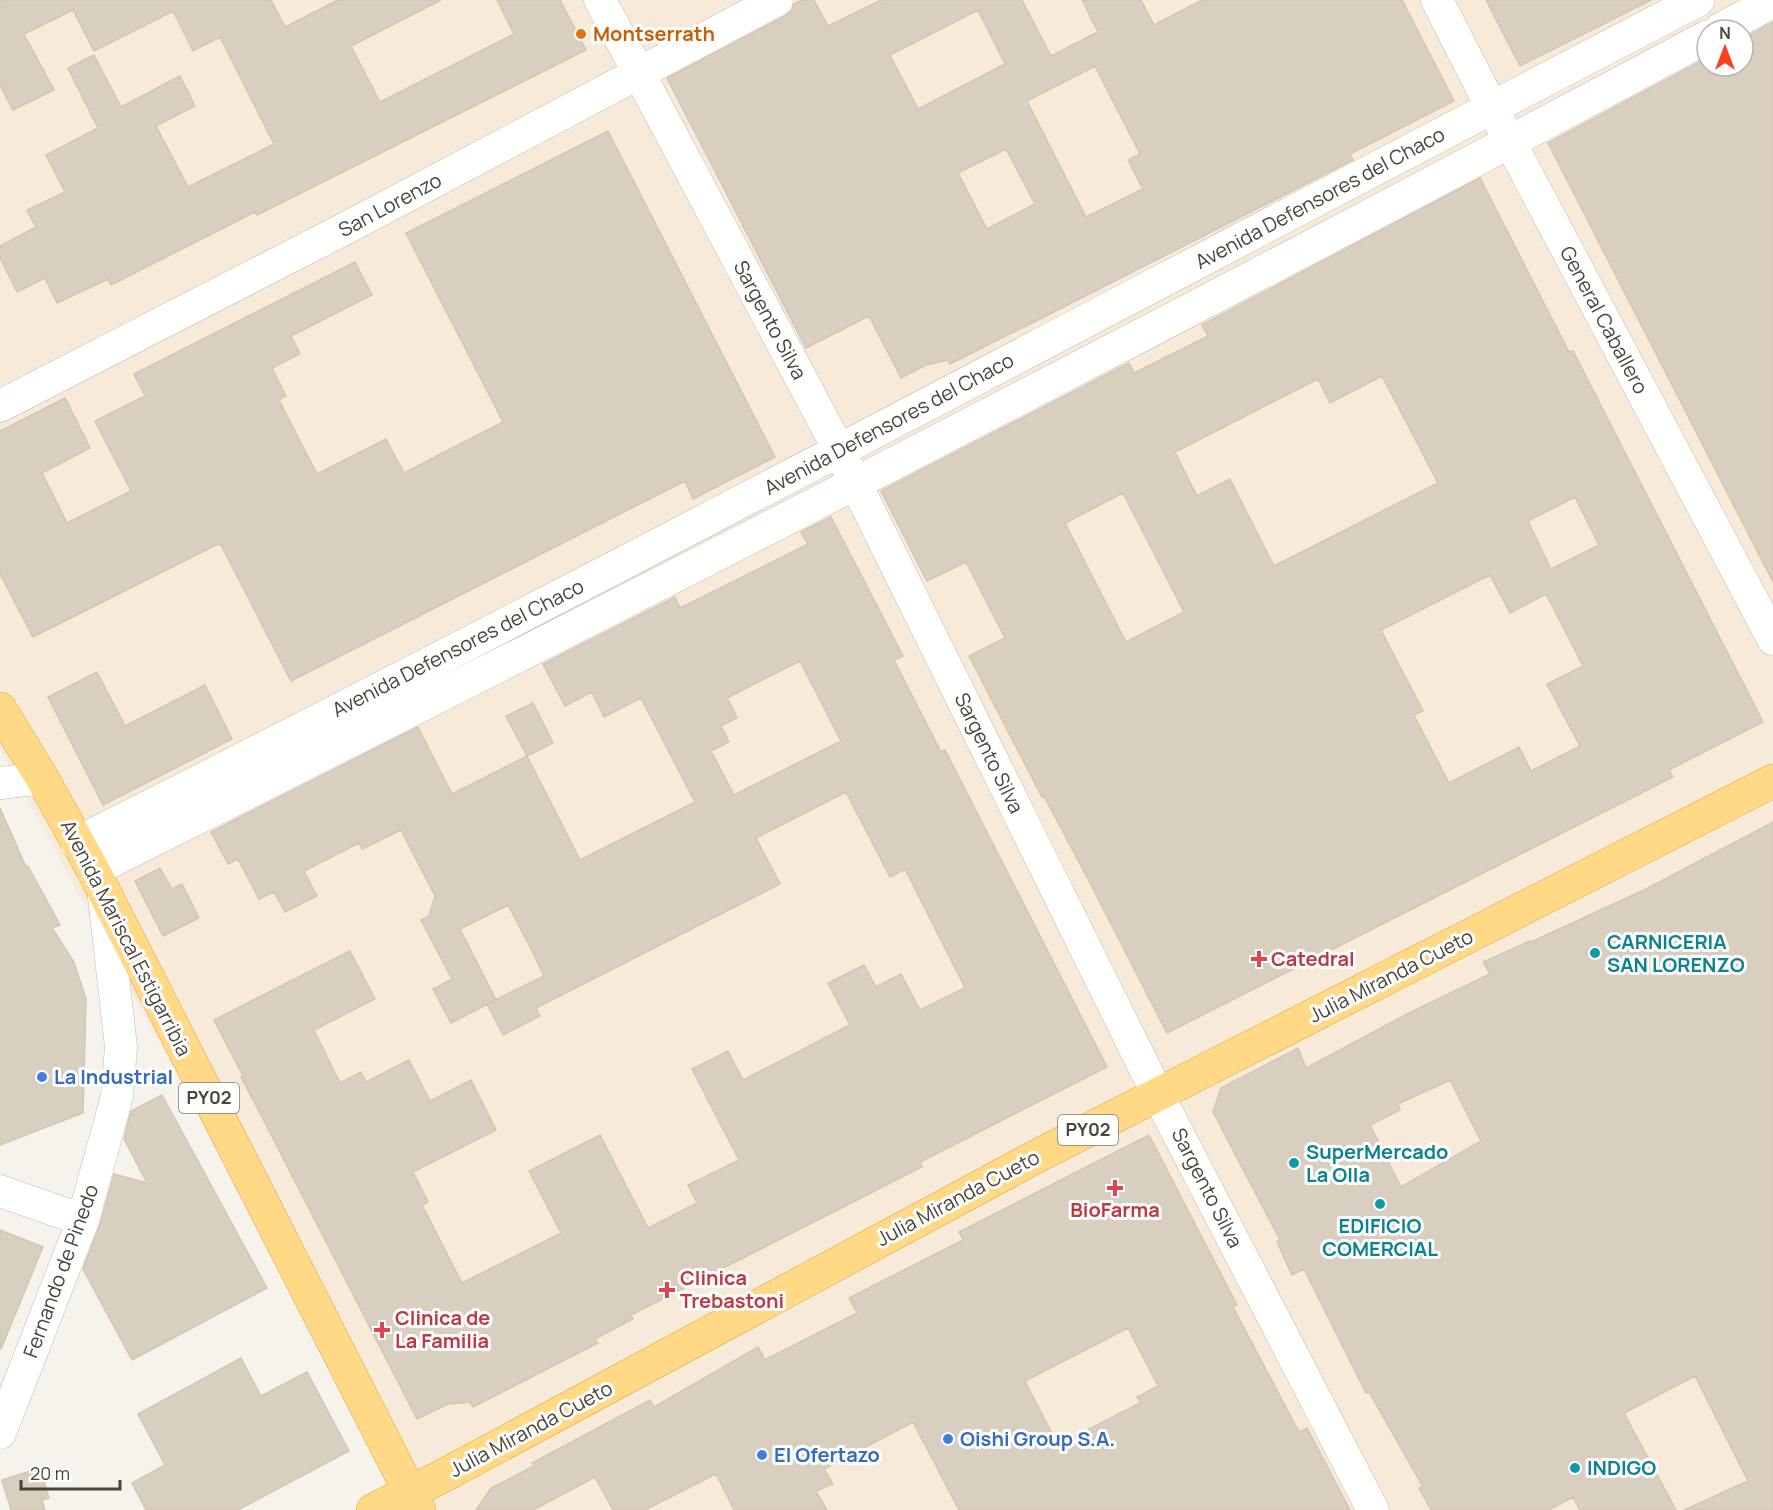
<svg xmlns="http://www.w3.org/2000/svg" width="1773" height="1510" viewBox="0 0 1773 1510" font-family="Manrope,sans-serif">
	<rect width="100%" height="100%" fill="#f6f3ec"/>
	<path fill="#f7ead8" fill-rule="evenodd" d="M 0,0 L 1773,0 L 1773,1510 L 412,1510 L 0,749 ZM 1707,30 L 1743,30 L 1743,66 L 1707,66 Z"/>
	<path fill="#d8cfc1" stroke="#d3c7b4" stroke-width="1.5" fill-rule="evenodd" d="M 0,0 L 271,0 L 285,27 L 338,0 L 441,0 L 351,46 L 380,102 L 514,34 L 497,0 L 560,0 L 586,50 L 257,215 L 255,212 L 111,285 L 108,279 L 57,303 L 45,278 L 17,292 L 0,258 L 0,246 L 36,227 L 27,210 L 65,192 L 46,155 L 98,128 L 68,68 L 94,55 L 121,107 L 180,76 L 195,106 L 156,126 L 188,187 L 274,144 L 220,37 L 193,51 L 173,11 L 94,51 L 73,10 L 24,34 L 54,90 L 13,110 L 0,85 Z
		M 802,0 L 814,0 L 828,26 L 881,0 L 1022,0 L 1051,56 L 1098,32 L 1082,0 L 1141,0 L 1154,25 L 1202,0 L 1402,0 L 1454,101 L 1350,154 L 1353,160 L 1034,322 L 950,364 L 948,360 L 926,365 L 901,378 L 869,316 L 806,348 L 667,78 L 785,16 L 792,10 L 794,4 ZM 978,10 L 1005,64 L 918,109 L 890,55 ZM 1095,66 L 1140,154 L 1128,160 L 1143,189 L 1086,217 L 1027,101 ZM 1006,149 L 1035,204 L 987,229 L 958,173 Z
		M 1486,0 L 1651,0 L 1520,66 Z
		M 1773,22 L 1773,582 L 1548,143 L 1707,58 L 1707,66 L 1743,66 L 1743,39 Z
		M 608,131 L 775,457 L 693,499 L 685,481 L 291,681 L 220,543 L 33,637 L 0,574 L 0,431 L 65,398 L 90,448 L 42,473 L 67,523 L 131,491 L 95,421 L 145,396 L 134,374 L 355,262 L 372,295 L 291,336 L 300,354 L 272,368 L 286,396 L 279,400 L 317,474 L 386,439 L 404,473 L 503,422 L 406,233 Z
		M 1480,178 L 1569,352 L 1573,351 L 1763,722 L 1669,770 L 1673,777 L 1167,1033 L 1091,885 L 1044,796 L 1042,797 L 969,656 L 1005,638 L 966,562 L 927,581 L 881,491 L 1129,363 L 1134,373 L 1208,336 L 1202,325 ZM 1382,376 L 1438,483 L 1274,566 L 1230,479 L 1197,496 L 1175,452 L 1318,379 L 1330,403 ZM 1123,493 L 1184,612 L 1126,642 L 1065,523 ZM 1575,497 L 1599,545 L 1551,569 L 1528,521 ZM 1490,575 L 1510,613 L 1546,594 L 1583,666 L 1547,684 L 1580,746 L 1531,771 L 1519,747 L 1449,783 L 1414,715 L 1423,711 L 1381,630 Z
		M 831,517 L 903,656 L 894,660 L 941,752 L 945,750 L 1107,1067 L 920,1162 L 922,1167 L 631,1315 L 633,1319 L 595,1339 L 598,1343 L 473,1407 L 470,1402 L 448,1404 L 417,1419 L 264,1121 L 241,1077 L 243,1076 L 214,1020 L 350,951 L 375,999 L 314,1030 L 340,1083 L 361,1072 L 366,1082 L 409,1060 L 430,1101 L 471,1080 L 496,1130 L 413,1172 L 428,1202 L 422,1205 L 462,1283 L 561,1233 L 529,1171 L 600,1135 L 648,1228 L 697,1203 L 688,1185 L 739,1160 L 692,1069 L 728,1051 L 743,1080 L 850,1025 L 828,983 L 864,965 L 876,987 L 901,974 L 920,1010 L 965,988 L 905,869 L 890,877 L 846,792 L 756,838 L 780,884 L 536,1008 L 540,1016 L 503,1035 L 487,1004 L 544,976 L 530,947 L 508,905 L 460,929 L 496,1000 L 451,1023 L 433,989 L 452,979 L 421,920 L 429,916 L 435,896 L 401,830 L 362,849 L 359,843 L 304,871 L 317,896 L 285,912 L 274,892 L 259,899 L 238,859 L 228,864 L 211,832 L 418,727 L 452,794 L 527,756 L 506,716 L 533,703 L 553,743 L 527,756 L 580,860 L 695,802 L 641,698 L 604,717 L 592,692 L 565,706 L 543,664 L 675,597 L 680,608 L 808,544 L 801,532 ZM 800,661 L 841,741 L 734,795 L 711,751 L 729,742 L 721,726 L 737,718 L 727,698 Z
		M 97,672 L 125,726 L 205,685 L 232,739 L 103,805 L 48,697 Z
		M 0,808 L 26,867 L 28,866 L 60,925 L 52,928 L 74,962 L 86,999 L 83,1113 L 0,1145 Z
		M 1773,822 L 1773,1510 L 1684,1510 L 1748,1481 L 1695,1376 L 1624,1413 L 1676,1510 L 1580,1510 L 1573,1497 L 1549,1510 L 1431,1510 L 1419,1488 L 1423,1487 L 1369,1392 L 1366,1393 L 1304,1269 L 1292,1275 L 1277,1242 L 1280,1240 L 1213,1112 L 1221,1088 L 1298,1048 L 1306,1068 L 1411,1012 L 1490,974 L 1483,962 L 1530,941 L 1531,942 L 1646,889 ZM 1450,1080 L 1481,1141 L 1401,1187 L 1370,1125 L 1400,1110 L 1398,1104 Z
		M 160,868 L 172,889 L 182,884 L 199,918 L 163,936 L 135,881 Z
		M 162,1095 L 267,1288 L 132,1360 L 83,1269 L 100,1225 L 114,1174 L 147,1183 L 124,1139 L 131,1111 Z
		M 1149,1135 L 1237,1305 L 1233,1307 L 1299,1432 L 1307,1428 L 1350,1510 L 959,1510 L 913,1422 L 824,1469 L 833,1484 L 816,1491 L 827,1510 L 734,1510 L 716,1474 L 645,1510 L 613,1510 L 595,1477 L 533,1510 L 476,1510 L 491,1488 L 534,1466 L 532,1463 L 650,1400 L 654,1407 L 758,1347 L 765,1360 L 857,1313 L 849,1298 L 963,1240 L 959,1232 ZM 1128,1328 L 1158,1386 L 1137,1397 L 1140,1403 L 1058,1445 L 1025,1381 Z
		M 0,1230 L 43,1247 L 1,1349 L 0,1349 Z
		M 241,1358 L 261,1396 L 307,1372 L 349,1451 L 238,1510 L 146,1510 L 132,1483 L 165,1465 L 138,1414 Z
		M 40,1468 L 49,1498 L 42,1500 L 45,1510 L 11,1510 L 2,1480 Z"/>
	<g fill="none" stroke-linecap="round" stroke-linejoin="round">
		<defs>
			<path id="minor" d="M 600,0 L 839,450 L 1158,1095 L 1373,1510
				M 1437,0 L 1492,108 L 1773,639
				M 0,406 L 350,226 L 777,0
				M 0,783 L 42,778
				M 0,1191 L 83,1220
				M 0,1433 L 83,1220 L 117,1096 L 121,1047 L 104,897"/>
			<path id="tertiary" d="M 1720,30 L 1773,1
				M 77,843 C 622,569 1158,281 1698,0
				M 93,870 C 635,599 1173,322 1707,37"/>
			<path id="trunk" d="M 0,709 L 42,778 L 93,870 L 419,1510
				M 373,1510 L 439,1478 L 1041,1154 L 1773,781"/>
		</defs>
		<use href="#minor" stroke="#c2bbae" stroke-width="33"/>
		<use href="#tertiary" stroke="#c2bbae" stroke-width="34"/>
		<use href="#trunk" stroke="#e0a43c" stroke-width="34"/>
		<use href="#minor" stroke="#fff" stroke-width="32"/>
		<use href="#tertiary" stroke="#fff" stroke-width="33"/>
		<use href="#trunk" stroke="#ffd985" stroke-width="33"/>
	</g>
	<circle fill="#e8710a" stroke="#fff" stroke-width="2" cx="581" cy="34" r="6"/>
	<g fill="#0f9aa8" stroke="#fff" stroke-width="2">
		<circle cx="1595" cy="953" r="6"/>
		<circle cx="1294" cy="1163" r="6"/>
		<circle cx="1380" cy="1204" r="6"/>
		<circle cx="1575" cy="1468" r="6"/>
	</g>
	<g fill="#e0444e" stroke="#fff" stroke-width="2">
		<path d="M1256 950h6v6h6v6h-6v6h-6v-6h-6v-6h6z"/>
		<path d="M1112 1179h6v6h6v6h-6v6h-6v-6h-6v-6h6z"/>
		<path d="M664 1281h6v6h6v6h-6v6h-6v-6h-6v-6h6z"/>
		<path d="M379 1321h6v6h6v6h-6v6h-6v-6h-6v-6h6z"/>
	</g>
	<g fill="#3f7fe0" stroke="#fff" stroke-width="2">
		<circle cx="42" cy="1077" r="6"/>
		<circle cx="948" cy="1439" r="6"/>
		<circle cx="762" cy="1455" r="6"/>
	</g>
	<g text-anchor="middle" stroke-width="6" stroke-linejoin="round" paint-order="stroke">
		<g fill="#fff" stroke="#817c74" stroke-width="1.5">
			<rect x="179" y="1083" width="60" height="30" rx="4.5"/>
			<rect x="1058" y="1115" width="60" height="30" rx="4.5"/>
		</g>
		<g font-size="18" font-weight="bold" fill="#4b4439">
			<text x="209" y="1104">PY02</text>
			<text x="1088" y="1136">PY02</text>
		</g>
		<g font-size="20" font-weight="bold" fill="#c56008" stroke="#fff" text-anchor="start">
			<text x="593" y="41">Montserrath</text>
		</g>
		<g font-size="20" fill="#4b4439" stroke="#fff">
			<text transform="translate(1320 198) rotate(-28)" y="7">Avenida Defensores del Chaco</text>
			<text transform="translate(390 205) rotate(-28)" y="7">San Lorenzo</text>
			<text transform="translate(770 320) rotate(62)" y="7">Sargento Silva</text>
			<text transform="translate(1604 320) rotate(62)" y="7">General Caballero</text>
			<text transform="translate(889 424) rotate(-28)" y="7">Avenida Defensores del Chaco</text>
			<text transform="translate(458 648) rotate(-27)" y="7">Avenida Defensores del Chaco</text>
			<text transform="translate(989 753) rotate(64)" y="7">Sargento Silva</text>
			<text transform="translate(126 938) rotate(63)" y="7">Avenida Mariscal Estigarribia</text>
			<text transform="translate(1391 976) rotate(-27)" y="7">Julia Miranda Cueto</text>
			<text transform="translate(1207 1188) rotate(63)" y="7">Sargento Silva</text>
			<text transform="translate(958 1198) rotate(-28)" y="7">Julia Miranda Cueto</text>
			<text transform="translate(61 1271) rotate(-70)" y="7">Fernando de Pinedo</text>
			<text transform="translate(531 1429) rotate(-28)" y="7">Julia Miranda Cueto</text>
		</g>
		<g font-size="20" font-weight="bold" fill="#0d838f" stroke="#fff" text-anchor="start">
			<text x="1607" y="949">CARNICERIA<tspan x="1607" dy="23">SAN LORENZO</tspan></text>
			<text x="1306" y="1159">SuperMercado<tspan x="1306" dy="23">La Olla</tspan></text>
			<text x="1380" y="1233" text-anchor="middle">EDIFICIO<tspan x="1380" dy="23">COMERCIAL</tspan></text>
			<text x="1587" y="1475">INDIGO</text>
		</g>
		<g font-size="20" font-weight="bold" fill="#be3a42" stroke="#fff" text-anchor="start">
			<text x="1271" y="966">Catedral</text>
			<text x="1115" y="1217" text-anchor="middle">BioFarma</text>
			<text x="680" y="1285">Clinica<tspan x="680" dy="23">Trebastoni</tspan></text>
			<text x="395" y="1325">Clinica de<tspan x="395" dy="23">La Familia</tspan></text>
		</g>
		<g font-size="20" font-weight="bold" fill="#366cbe" stroke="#fff" text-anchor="start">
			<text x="54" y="1084">La Industrial</text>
			<text x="960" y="1446">Oishi Group S.A.</text>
			<text x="774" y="1462">El Ofertazo</text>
		</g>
	</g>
	<g transform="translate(1725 48)"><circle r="28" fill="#ffffff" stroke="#b7b4b0" stroke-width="1.5"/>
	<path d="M0-4.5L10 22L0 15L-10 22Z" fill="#fc3f1d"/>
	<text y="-9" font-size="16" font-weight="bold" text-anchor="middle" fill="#4b4439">N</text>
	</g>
	<path d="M21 1480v9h99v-9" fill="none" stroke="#4b4439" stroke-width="3"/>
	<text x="30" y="1480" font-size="18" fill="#4b4439" stroke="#ffffff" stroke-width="4.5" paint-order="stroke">20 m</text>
</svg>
